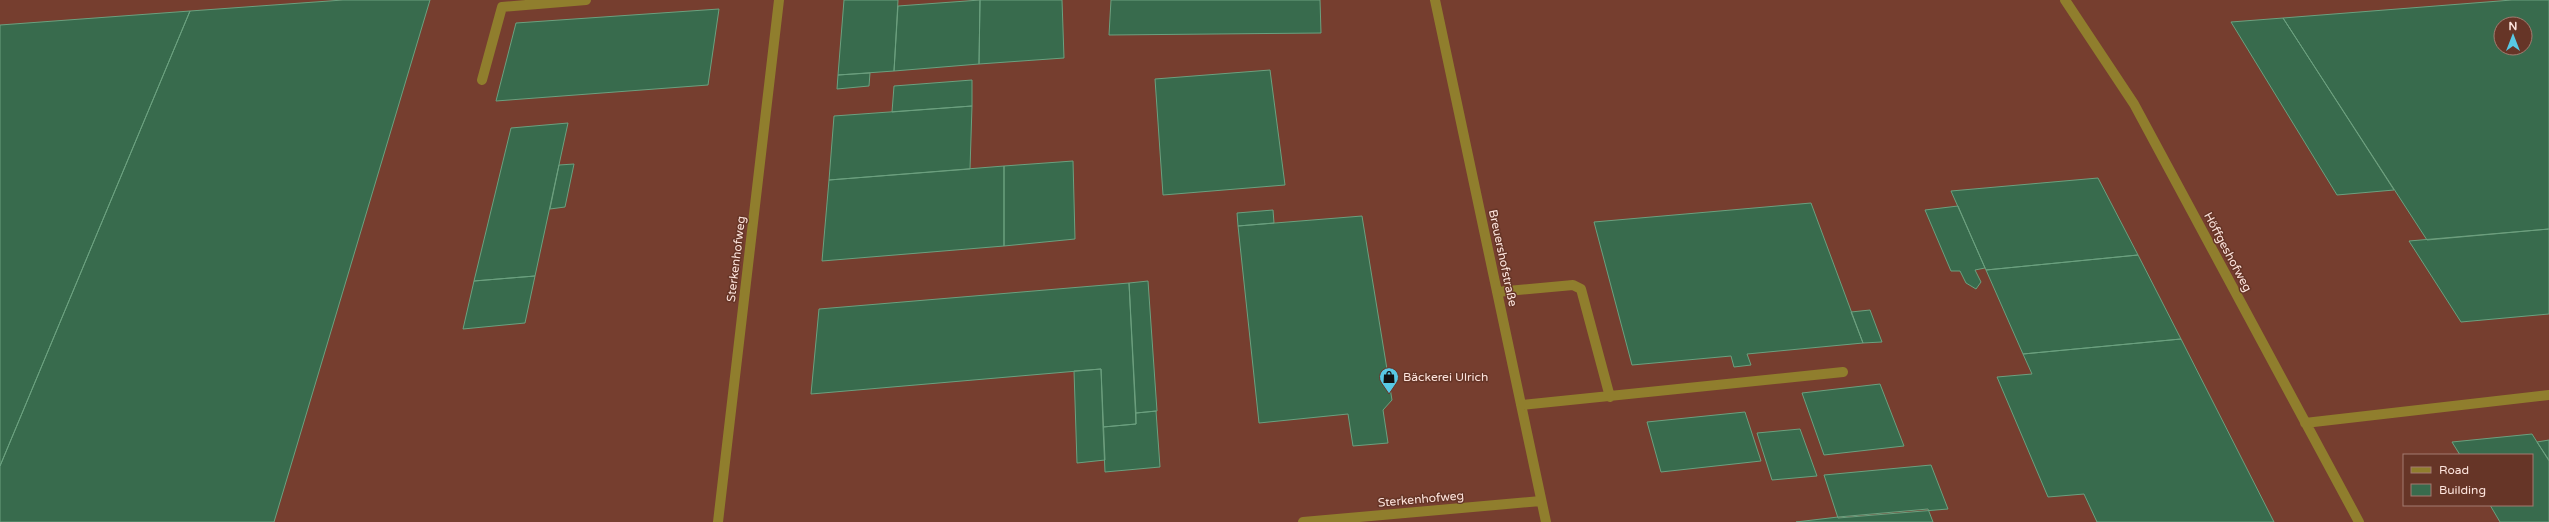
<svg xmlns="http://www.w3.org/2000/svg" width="2549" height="522" viewBox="0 0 2549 522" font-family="'Varela Round',sans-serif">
	<rect width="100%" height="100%" fill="#663527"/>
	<path fill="#763e2f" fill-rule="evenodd" d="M 0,0 L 2549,0 L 2549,522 L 0,522 ZM 2501,24 L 2525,24 L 2525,48 L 2501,48 ZM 2404,455 L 2532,455 L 2532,505 L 2404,505 Z"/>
	<path fill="#386b4d" stroke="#6ba07f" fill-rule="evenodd" d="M 343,0 L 430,0 L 274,522 L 0,522 L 0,466 L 190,11 Z
		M 844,0 L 898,0 L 894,71 L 838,75 Z
		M 980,0 L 979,64 L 894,71 L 898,6 Z
		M 980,0 L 1062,0 L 1064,58 L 979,64 Z
		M 1111,0 L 1320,0 L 1321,33 L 1109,35 Z
		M 2512,0 L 2549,0 L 2549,229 L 2427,240 L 2283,18 ZM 2501,24 L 2525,24 L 2525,48 L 2501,48 Z
		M 719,9 L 708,85 L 496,101 L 516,23 Z
		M 190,11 L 0,466 L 0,25 Z
		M 2283,18 L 2394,190 L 2337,195 L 2231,22 Z
		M 1270,70 L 1285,185 L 1163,195 L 1155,79 Z
		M 870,73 L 869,86 L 837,89 L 838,75 Z
		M 972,80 L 972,106 L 892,112 L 894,86 Z
		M 972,106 L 970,169 L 829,180 L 834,116 Z
		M 568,123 L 535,276 L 474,281 L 511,128 Z
		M 1073,161 L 1075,239 L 1004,246 L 1004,166 Z
		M 574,164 L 565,207 L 550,209 L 559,165 Z
		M 1004,166 L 1004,246 L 822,261 L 829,180 Z
		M 2098,178 L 2138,255 L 1986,270 L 1951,191 Z
		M 1811,203 L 1863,343 L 1747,354 L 1751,365 L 1734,367 L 1731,356 L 1632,365 L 1594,222 Z
		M 1958,206 L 1985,268 L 1975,270 L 1981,282 L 1976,289 L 1966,283 L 1960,271 L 1951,271 L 1925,210 Z
		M 1273,210 L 1274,223 L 1238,226 L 1237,213 Z
		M 1362,216 L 1392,400 L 1383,410 L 1388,443 L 1353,446 L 1348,414 L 1259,423 L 1238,226 Z
		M 2549,229 L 2549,314 L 2461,322 L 2409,241 Z
		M 2138,255 L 2181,339 L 2023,354 L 1986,270 Z
		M 535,276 L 525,323 L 463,329 L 474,281 Z
		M 1148,281 L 1157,411 L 1136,413 L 1129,283 Z
		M 1129,283 L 1136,424 L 1103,427 L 1101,369 L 811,394 L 819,309 Z
		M 1870,310 L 1882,342 L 1863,343 L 1851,312 Z
		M 2181,339 L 2274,522 L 2097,522 L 2084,494 L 2048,497 L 1997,377 L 2032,374 L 2023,354 Z
		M 1101,369 L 1105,460 L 1077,463 L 1074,371 Z
		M 1880,384 L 1904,446 L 1824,455 L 1802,393 Z
		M 1156,411 L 1160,467 L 1105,472 L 1103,427 L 1136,424 L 1136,413 Z
		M 1745,412 L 1761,461 L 1661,472 L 1647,422 Z
		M 1800,429 L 1817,476 L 1772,480 L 1757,433 Z
		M 2532,434 L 2549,461 L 2549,522 L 2500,522 L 2490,505 L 2532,505 L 2532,455 L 2460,455 L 2452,442 Z
		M 2549,440 L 2549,460 L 2537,442 Z
		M 1931,465 L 1948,509 L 1838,518 L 1824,475 Z
		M 1928,509 L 1933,522 L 1796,522 L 1838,517 Z"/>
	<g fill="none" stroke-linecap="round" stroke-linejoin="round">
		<path stroke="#907e2d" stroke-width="10" d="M 1435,0 L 1546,522
			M 2065,0 L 2134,104 L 2359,522
			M 482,80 L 502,7 L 586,0
			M 1497,292 L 1573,285 L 1581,289 L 1610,397
			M 1521,405 L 1843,372
			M 2305,423 L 2549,395
			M 718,522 L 779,0
			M 1303,522 L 1541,501"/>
	</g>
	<defs>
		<symbol id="shop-pin" viewBox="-11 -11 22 30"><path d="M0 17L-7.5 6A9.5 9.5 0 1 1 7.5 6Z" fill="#58c8e4" stroke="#663527"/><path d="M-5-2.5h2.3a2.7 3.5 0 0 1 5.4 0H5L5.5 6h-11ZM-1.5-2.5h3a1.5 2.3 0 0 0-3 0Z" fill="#111"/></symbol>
	</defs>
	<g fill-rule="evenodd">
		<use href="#shop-pin" x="1378" y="366" width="22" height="30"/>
	</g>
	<g text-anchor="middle" stroke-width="3" stroke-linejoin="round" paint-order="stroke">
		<g font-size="12" fill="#fde4dd" stroke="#663527">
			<text transform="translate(2228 252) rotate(62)" y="4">Höffgeshofweg</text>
			<text transform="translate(1503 258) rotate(78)" y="4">Breuershofstraße</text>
			<text transform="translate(736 259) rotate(-83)" y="4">Sterkenhofweg</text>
			<text transform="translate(1421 499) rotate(-5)" y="4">Sterkenhofweg</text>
		</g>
		<g font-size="12" fill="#fde4dd" stroke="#663527" text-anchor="start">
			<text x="1403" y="381">Bäckerei Ulrich</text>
		</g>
	</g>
	<rect x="2403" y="454" width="130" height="52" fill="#663527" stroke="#a27b70"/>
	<rect x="2411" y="467" width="20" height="6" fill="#907e2d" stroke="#a27b70"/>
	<text x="2439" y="474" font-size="12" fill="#fde4dd">Road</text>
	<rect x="2411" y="484" width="20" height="12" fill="#386b4d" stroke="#a27b70"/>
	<text x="2439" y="494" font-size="12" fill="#fde4dd">Building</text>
	<g transform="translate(2513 36)"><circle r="19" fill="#663527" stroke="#a27b70"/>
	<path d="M0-3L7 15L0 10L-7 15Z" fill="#58c8e4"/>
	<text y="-6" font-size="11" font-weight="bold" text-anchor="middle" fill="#fde4dd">N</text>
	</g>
</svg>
